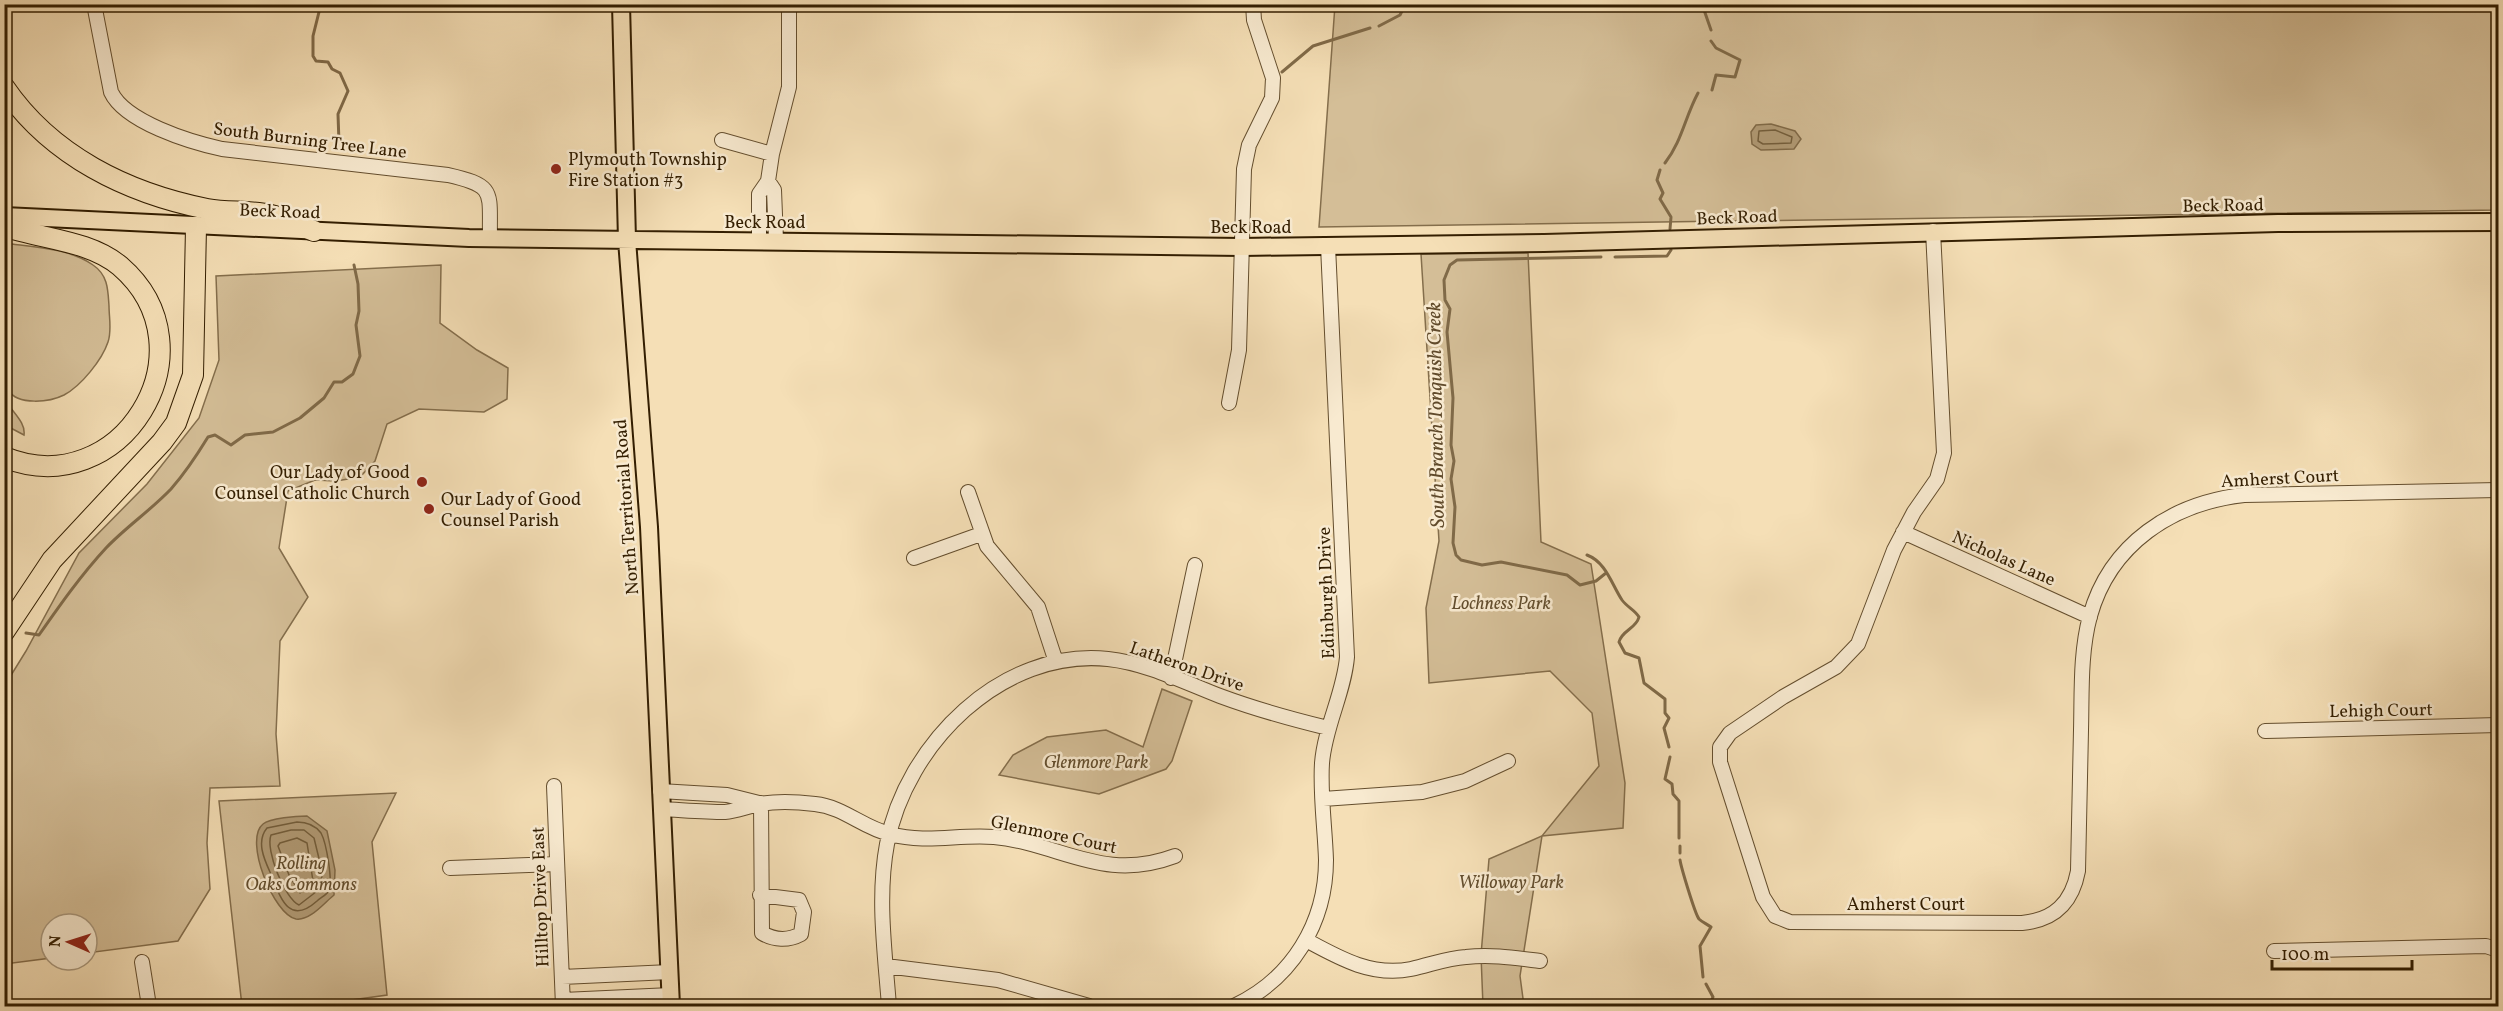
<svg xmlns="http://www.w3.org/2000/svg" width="2503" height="1011" viewBox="0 0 2503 1011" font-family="Vollkorn,serif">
	<rect width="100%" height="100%" fill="#f5dfb6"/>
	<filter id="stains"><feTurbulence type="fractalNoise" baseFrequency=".00333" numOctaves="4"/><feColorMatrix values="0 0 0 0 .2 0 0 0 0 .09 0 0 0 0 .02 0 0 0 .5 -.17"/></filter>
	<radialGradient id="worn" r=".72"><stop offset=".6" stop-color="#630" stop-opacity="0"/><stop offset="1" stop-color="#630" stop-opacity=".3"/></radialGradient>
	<path fill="#d4be97" stroke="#846e4c" stroke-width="1.5" d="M 1335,5 L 2498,5 L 2498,210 L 1319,227 Z
		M 5,9 L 13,99 L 5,87 Z
		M 4,243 C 33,247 69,248 93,265 C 108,275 108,290 109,306 C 109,317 112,331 108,342 C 102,360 81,386 64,395 C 50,402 18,406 8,390 C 6,386 5,381 4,377 Z
		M 1528,253 L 1541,542 L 1591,564 L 1625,783 L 1623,828 L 1542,836 L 1520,976 L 1524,1006 L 1483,1006 L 1481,955 L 1489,859 L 1542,836 L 1599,766 L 1592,713 L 1550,671 L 1429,683 L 1426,608 L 1439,541 L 1421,254 Z
		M 441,265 L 440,323 L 477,350 L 508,368 L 507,399 L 484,412 L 419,409 L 387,424 L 375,461 L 360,477 L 336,481 L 315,480 L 288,491 L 279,548 L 308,597 L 280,641 L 276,734 L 280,786 L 210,788 L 207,843 L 210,889 L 178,941 L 87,953 L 87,924 L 51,924 L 51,958 L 5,964 L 5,685 L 26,651 L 79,553 L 147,484 L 199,418 L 219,360 L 216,276 Z
		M 4,397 C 10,411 26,421 24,435 L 5,425 Z
		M 1162,689 L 1192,701 L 1172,761 L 1166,769 L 1099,794 L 999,775 L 1013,755 L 1047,737 L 1106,730 L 1143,747 Z
		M 396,793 L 372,842 L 387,995 L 309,1006 L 242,1006 L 219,801 Z"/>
	<path fill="#b39d78" stroke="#806a48" stroke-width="1.5" d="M 1771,124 L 1795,131 L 1801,139 L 1794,149 L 1761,150 L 1752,144 L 1751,132 L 1756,125 Z
		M 307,816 L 327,831 L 335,870 L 334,895 C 324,903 310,921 296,919 C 274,915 243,840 263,824 C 270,818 297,816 307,816 Z"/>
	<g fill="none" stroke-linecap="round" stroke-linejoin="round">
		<path stroke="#735e3c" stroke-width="1.5" d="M 1775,130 L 1792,137 L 1791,143 L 1763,144 L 1758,141 L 1759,131 Z
			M 297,822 C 306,822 315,825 321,833 C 326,842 334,884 328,892 C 326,895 320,898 317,901 C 288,927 280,896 270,872 C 264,859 256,841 267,828 Z
			M 291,830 L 304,830 L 314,838 L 322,871 L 321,888 L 299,905 C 285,899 265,850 271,835 Z
			M 297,838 L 307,843 L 313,881 L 300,893 L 289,875 L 278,846 L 280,843 Z"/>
		<path stroke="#806a48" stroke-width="3" d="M 321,4 L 313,36 L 313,56 L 316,61 L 328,62 L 332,69 L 340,73 L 348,91 L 338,114 L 339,143
			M 1692,4 L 1703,7 L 1711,30
			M 1379,26 L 1400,15 L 1404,7 L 1408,4
			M 1711,41 L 1716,48 L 1740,60 L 1735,77 L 1716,75 L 1712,90
			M 1282,72 L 1313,46 L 1370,28
			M 1665,163 C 1682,141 1685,117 1698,93
			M 1660,170 L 1657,180 L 1663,193 L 1660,199 L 1671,217 L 1670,229
			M 1601,257 L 1457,260 L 1450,265 L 1444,280 L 1445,300 L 1450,309 L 1447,332 L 1453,398 L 1451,445 L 1454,461 L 1451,479 L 1455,507 L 1453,543 L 1456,555 L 1461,560 L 1482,565 L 1501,562 L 1567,575 L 1580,585 L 1596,581 L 1606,573
			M 1615,257 L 1667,256 L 1671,250
			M 1587,555 C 1606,562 1612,585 1622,600 C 1627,607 1635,610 1639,617 C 1636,629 1622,630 1619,642 L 1625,653 L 1639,658 L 1644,683 L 1665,699 L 1665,713 L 1669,718 L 1664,728 L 1669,747
			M 26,633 L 39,635 C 60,605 81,575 106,548 C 126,527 151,510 171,489 C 185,473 197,455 208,437 L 215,435 L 231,445 L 245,435 L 273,432 L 300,418 L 324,398 L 334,382 L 342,382 L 353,374 L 360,356 L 356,325 L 359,311 L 358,284 L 354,265
			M 1670,757 L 1665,779 L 1672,784 L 1673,794 L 1679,801 L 1679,838
			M 1680,846 L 1680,853
			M 1680,860 C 1681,867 1695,914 1699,919 C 1702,922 1707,924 1711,927 L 1700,946 L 1703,977
			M 1706,984 L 1713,997 L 1709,1006"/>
		<defs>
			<path id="minor" d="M 94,4 L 111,92 C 125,122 190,142 222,149 L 448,175 C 497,186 489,192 490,238
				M 722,140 L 772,154
				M 768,181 L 774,190 L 776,240
				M 1933,231 L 1944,453 L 1937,479 L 1914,512 L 1894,550 L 1858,644 L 1836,667 L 1783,697 L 1730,733 L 1720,747 L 1720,762 L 1763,897 L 1775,916 L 1790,922 L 2022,923 C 2054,920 2072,903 2078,871 C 2079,824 2080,777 2081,730 C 2082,693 2080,653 2090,616 C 2110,544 2172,503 2244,495 L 2498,490
				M 759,240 L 759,194 L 768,181 L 772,154 L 789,87 L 789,4
				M 1229,403 L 1239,350 L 1244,169 L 1249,145 L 1272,98 L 1273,78 L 1254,20 L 1253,4
				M 968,492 L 987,546 L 1038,607 L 1056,662
				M 1903,532 L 2090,617
				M 914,558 L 981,534
				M 1171,678 L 1195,565
				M 2265,731 L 2498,725
				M 554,786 L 563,1006
				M 660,791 L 727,795 L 759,803
				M 1323,799 L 1422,792 L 1465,781 L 1508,761
				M 661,809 C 682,810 704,812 725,812 C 737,811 748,806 760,804 C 777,801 798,802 815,804 C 844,807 863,828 890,834 C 928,844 957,834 994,837 C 1062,844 1103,883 1175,856
				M 450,868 L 557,864
				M 760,895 L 799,900 L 804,912 L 801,934 C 788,941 774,940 762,933 L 761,803
				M 1306,940 C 1339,958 1372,977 1411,969 C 1430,965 1447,958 1466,957 C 1491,954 1516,958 1540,961
				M 2274,951 L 2486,946 L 2498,950
				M 142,962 L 149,1006
				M 886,966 L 998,980 L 1089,1006
				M 562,977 L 670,972
				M 563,1000 L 671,995
				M 889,1006 C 885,953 877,897 887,844 C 906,744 1002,648 1108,659 C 1146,663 1184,682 1220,696 C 1255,709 1291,719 1328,728
				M 1234,1006 C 1292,979 1326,923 1326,860 C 1325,828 1320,795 1322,763 C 1325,726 1344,693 1347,657 L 1328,246"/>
			<path id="major" d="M 621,4 L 627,240 L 649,527 L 671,1006
				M 4,216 L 469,238 L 1242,247 L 1544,243 L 2278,223 L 2498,222"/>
			<path id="highway" d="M 4,87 C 51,156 127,193 207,209 C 228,213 251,210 271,215 C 286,218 300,226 314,231
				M 4,226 C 41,239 89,240 120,266 C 217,350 120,505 4,457
				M 4,632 L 52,560 L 162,442 L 176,423 L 193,375 L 196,227"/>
		</defs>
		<use href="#minor" stroke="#644e2e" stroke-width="16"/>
		<use href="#major" stroke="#331e01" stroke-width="20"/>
		<use href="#highway" stroke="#331e01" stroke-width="22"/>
		<use href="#minor" stroke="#f8ead0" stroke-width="14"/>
		<use href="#major" stroke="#f5dfb6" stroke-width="16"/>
		<use href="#highway" stroke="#f5dfb6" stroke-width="20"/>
	</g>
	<g fill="#8f2418" stroke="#f8ead0" stroke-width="2">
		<circle cx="556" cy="169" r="6"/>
		<circle cx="422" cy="482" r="6"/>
		<circle cx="429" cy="509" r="6"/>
	</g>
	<g text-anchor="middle" stroke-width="5" stroke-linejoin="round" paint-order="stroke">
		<g font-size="18" fill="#331e01" stroke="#f8ead0">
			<text transform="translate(310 140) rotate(7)" y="6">South Burning Tree Lane</text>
			<text transform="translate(2223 205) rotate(-1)" y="6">Beck Road</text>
			<text transform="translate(280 211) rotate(2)" y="6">Beck Road</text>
			<text transform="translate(1737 217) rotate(-2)" y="6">Beck Road</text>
			<text x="765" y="228">Beck Road</text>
			<text x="1251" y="233">Beck Road</text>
			<text transform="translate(2280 478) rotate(-3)" y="6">Amherst Court</text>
			<text transform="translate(626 507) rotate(-94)" y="6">North Territorial Road</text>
			<text transform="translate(2004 558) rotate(24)" y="6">Nicholas Lane</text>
			<text transform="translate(1326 593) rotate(-92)" y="6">Edinburgh Drive</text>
			<text transform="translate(1187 666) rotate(19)" y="6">Latheron Drive</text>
			<text transform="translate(2381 710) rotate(-1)" y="6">Lehigh Court</text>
			<text transform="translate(1054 834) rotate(12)" y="6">Glenmore Court</text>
			<text transform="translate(540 897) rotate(-92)" y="6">Hilltop Drive East</text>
			<text x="1906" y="910">Amherst Court</text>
		</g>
		<g font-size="18" fill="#331e01" stroke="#f8ead0" text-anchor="start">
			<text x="568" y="165">Plymouth Township<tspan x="568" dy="21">Fire Station #3</tspan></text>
			<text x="410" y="478" text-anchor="end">Our Lady of Good<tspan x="410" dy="21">Counsel Catholic Church</tspan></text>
			<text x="441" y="505">Our Lady of Good<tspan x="441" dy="21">Counsel Parish</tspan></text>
		</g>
		<g font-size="18" font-style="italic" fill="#634e2e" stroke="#f8ead0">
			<text x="1501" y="609">Lochness Park</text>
			<text x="1096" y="768">Glenmore Park</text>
			<text x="301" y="869">Rolling<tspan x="301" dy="21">Oaks Commons</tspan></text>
			<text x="1511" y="888">Willoway Park</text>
		</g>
		<g font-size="20" font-style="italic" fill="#604a2b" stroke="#f8ead0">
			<text transform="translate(1435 415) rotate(-91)" y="7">South Branch Tonquish Creek</text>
		</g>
	</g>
	<rect width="2503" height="1011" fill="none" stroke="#f5dfb6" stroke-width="24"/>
	<rect x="6" y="6" width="2491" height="999" fill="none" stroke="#331e01" stroke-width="3"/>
	<rect x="12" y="12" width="2479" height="987" fill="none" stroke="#331e01" stroke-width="1.5"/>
	<g transform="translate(69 942) rotate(273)"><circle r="28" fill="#f8ead0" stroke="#a9987d" stroke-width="1.5"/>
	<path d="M0-4.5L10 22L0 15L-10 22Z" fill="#8f2418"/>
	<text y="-9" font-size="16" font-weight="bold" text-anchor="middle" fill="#331e01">N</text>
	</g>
	<path d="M2272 960v9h140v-9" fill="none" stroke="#331e01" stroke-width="3"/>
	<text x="2281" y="960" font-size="18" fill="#331e01" stroke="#f8ead0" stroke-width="4.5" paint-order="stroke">100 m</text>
	<rect width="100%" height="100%" filter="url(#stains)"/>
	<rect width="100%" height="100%" fill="url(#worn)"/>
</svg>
